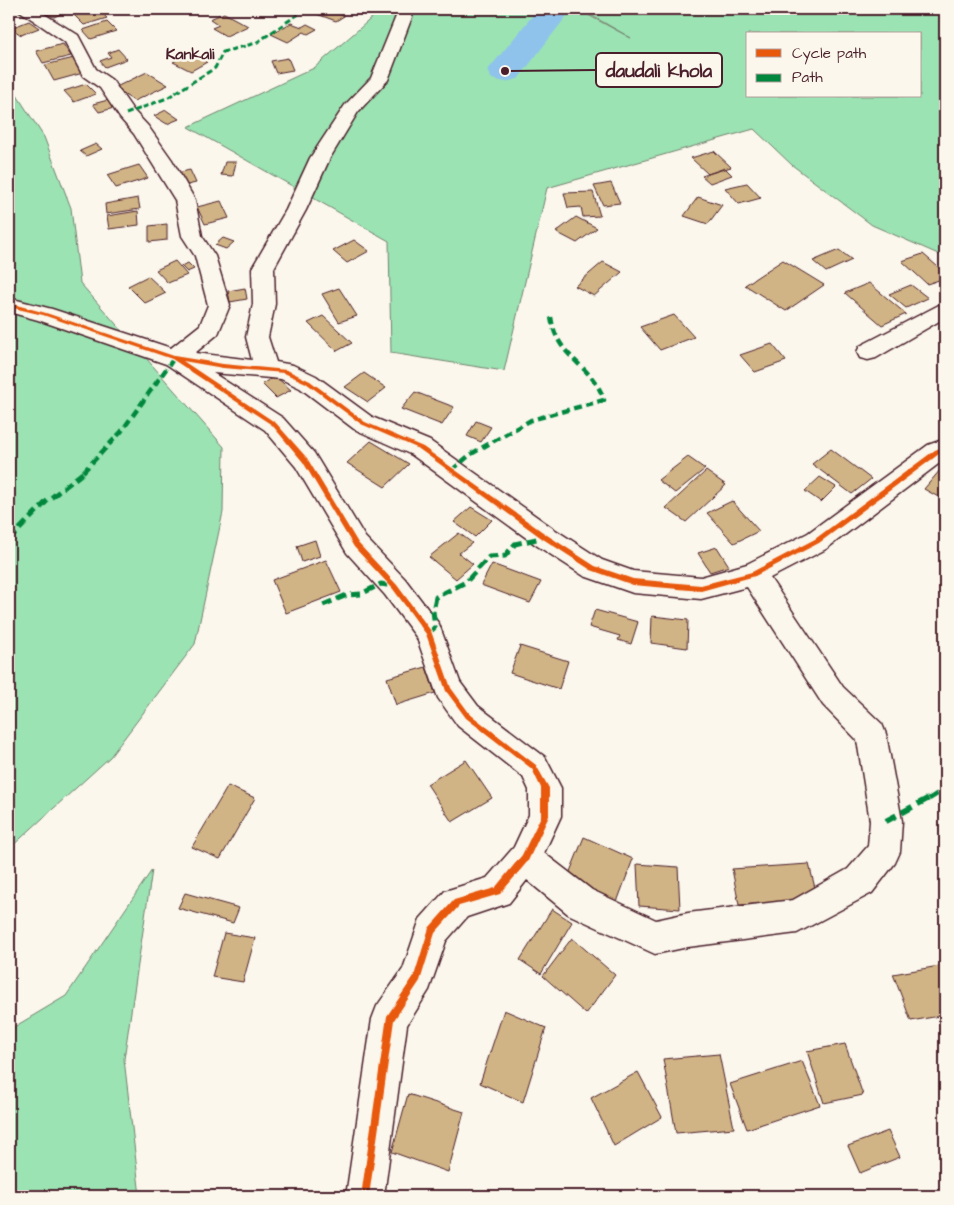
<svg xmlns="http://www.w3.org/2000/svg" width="954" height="1205" viewBox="0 0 954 1205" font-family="'Architects Daughter',sans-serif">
	<rect width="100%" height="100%" fill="#fbf7ec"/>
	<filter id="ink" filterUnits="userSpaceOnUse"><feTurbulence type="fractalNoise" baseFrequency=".02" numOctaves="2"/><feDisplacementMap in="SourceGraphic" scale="10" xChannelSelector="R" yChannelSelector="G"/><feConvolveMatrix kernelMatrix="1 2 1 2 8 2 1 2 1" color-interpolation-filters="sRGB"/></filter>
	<g filter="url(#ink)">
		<path fill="#9be3b2" stroke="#72816e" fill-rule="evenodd" d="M 382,9 L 577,9 L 631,38 L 580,9 L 945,9 L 945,257 L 872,225 L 792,165 L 754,129 L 547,188 L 504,371 L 391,353 L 389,241 L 188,127 L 314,68 ZM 748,34 L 920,34 L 920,96 L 748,96 Z
			M 9,83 L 44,137 L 71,208 L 80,283 L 224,447 L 223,512 L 195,644 L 110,757 L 9,849 Z
			M 152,870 L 124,1059 L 140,1196 L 9,1196 L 9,1030 L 66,996 Z"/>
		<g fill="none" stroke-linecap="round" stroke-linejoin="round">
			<path fill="#8fc3ec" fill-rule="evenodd" d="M 538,9 L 572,9 L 518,79 L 505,82 L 492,79 L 487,71 Z"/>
		</g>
		<path fill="#d1b485" stroke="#4a1f2b" d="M 52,9 L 71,9 L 54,17 L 44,13 Z
			M 91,9 L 98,9 L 107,18 L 84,25 L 73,14 Z
			M 320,9 L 324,9 L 344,16 L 336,21 L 314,13 Z
			M 224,13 L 248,26 L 226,36 L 212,28 L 219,25 L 210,19 Z
			M 29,21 L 39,28 L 21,35 L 11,28 Z
			M 107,22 L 116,31 L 91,39 L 83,30 Z
			M 291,23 L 302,27 L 307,24 L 317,29 L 308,34 L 304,32 L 288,42 L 271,34 Z
			M 63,44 L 71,56 L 43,63 L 36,51 Z
			M 118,49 L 127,59 L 105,67 L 100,61 L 111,57 L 108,53 Z
			M 189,53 L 207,62 L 191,71 L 173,62 Z
			M 74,58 L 83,73 L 54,81 L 45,65 Z
			M 288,58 L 293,70 L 276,73 L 271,61 Z
			M 147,72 L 168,85 L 134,101 L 114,88 Z
			M 86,84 L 96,94 L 74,102 L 64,91 Z
			M 108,100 L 114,108 L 99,112 L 93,104 Z
			M 166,110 L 179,119 L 167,124 L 154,116 Z
			M 96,144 L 102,149 L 86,156 L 80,151 Z
			M 714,151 L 731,167 L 708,174 L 691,158 Z
			M 225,162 L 236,162 L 233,176 L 221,175 Z
			M 139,165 L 148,178 L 116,188 L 107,175 Z
			M 725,168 L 732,175 L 710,183 L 702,176 Z
			M 190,170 L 196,183 L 183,186 L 177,173 Z
			M 611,183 L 620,203 L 603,205 L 594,186 Z
			M 747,183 L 761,198 L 739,204 L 725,188 Z
			M 593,192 L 600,216 L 583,217 L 581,207 L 568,208 L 564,193 Z
			M 698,197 L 722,205 L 708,224 L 684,216 Z
			M 138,198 L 140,209 L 106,214 L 105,204 Z
			M 221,201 L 229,218 L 205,224 L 197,207 Z
			M 138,211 L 139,225 L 109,229 L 107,216 Z
			M 576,217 L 597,228 L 577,243 L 556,232 Z
			M 167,224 L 167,240 L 149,242 L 149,226 Z
			M 223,238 L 234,242 L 226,249 L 215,245 Z
			M 354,240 L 369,251 L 347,263 L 333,251 Z
			M 839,250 L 852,260 L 826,272 L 813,261 Z
			M 923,254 L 945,273 L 945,278 L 927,284 L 902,261 Z
			M 783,260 L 824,285 L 786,311 L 745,285 Z
			M 175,261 L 187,275 L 168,283 L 156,270 Z
			M 603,262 L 622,272 L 594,296 L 575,286 Z
			M 188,263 L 194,269 L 187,272 L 181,266 Z
			M 148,276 L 166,293 L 145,303 L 128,286 Z
			M 869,283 L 906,314 L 882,325 L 845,293 Z
			M 911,285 L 928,298 L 906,308 L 889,294 Z
			M 245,288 L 247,299 L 230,302 L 228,291 Z
			M 339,288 L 357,316 L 339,322 L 322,294 Z
			M 674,315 L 694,337 L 660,350 L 640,327 Z
			M 323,316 L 352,343 L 337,351 L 308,323 Z
			M 772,344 L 786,361 L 755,372 L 740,355 Z
			M 364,373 L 386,388 L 368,402 L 345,387 Z
			M 275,376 L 291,390 L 276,398 L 262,384 Z
			M 415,392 L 454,407 L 442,425 L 401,409 Z
			M 476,421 L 491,427 L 481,442 L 467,436 Z
			M 371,441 L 409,464 L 385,487 L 347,463 Z
			M 831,449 L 871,479 L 852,494 L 812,464 Z
			M 688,457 L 705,469 L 675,493 L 658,480 Z
			M 941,469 L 945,472 L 945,496 L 942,499 L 924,489 Z
			M 706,471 L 726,485 L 686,522 L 666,508 Z
			M 820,477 L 836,487 L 821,502 L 805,491 Z
			M 732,501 L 759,531 L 734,543 L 707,513 Z
			M 471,507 L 492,520 L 475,537 L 454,522 Z
			M 459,533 L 472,543 L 459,553 L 473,564 L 456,579 L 429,557 Z
			M 315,540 L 320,556 L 302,562 L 297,546 Z
			M 717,547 L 729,566 L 710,572 L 698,553 Z
			M 326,560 L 341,592 L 286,613 L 272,580 Z
			M 492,564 L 541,582 L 530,603 L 481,585 Z
			M 595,610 L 638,622 L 631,644 L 618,640 L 620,636 L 589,627 Z
			M 652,616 L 688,620 L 687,648 L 651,643 Z
			M 520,646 L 568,661 L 559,689 L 510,673 Z
			M 426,667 L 435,693 L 396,705 L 387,678 Z
			M 466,760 L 492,798 L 452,822 L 427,784 Z
			M 228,786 L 255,798 L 220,859 L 192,847 Z
			M 584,837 L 633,859 L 617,902 L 567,879 Z
			M 637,864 L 678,867 L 680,909 L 639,906 Z
			M 809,864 L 818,900 L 739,905 L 732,869 Z
			M 185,893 L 239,908 L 233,923 L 178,908 Z
			M 552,909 L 572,922 L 541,974 L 520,960 Z
			M 224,933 L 255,938 L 243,982 L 212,977 Z
			M 572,938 L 615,975 L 586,1014 L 543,976 Z
			M 945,965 L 945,1015 L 911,1021 L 893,974 Z
			M 504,1010 L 546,1028 L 523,1102 L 480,1083 Z
			M 845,1044 L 863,1095 L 824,1103 L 807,1051 Z
			M 719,1054 L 734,1128 L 676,1133 L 663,1059 Z
			M 802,1061 L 820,1105 L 747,1129 L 730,1084 Z
			M 638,1072 L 662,1117 L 614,1146 L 591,1098 Z
			M 408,1094 L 464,1112 L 448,1172 L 392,1152 Z
			M 888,1131 L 900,1157 L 860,1173 L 848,1146 Z"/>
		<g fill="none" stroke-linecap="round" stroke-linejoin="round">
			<defs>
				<path id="minor" d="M 17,9 L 36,9 L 78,35 L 96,69 L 112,80 L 133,110 L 148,126 L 172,160 L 195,200 L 202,236 L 215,256 L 230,305 L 218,334 L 195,353 L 252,360 L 246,337 L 253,304 L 252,268 L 286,210 L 310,158 L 345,105 L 371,78 L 399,9 L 415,9 L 388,80 L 358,112 L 330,158 L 306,210 L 274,268 L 275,304 L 268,337 L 276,362 L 293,365 L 316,376 L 372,417 L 430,441 L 554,529 L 602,560 L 633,571 L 701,577 L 747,564 L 808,533 L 928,445 L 945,439 L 945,459 L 826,549 L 770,578 L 843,687 L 882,724 L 886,734 L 902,821 L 900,852 L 895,863 L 872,893 L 797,933 L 688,947 L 655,954 L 568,914 L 527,880 L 509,903 L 467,917 L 446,941 L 429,990 L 407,1025 L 384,1196 L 346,1196 L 372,1019 L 377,1006 L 403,969 L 420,919 L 445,891 L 487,878 L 514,847 L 529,815 L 529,790 L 523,777 L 458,726 L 438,698 L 417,638 L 385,595 L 347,553 L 296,467 L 265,430 L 166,364 L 38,320 L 9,312 L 9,298 L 52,309 L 171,348 L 200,325 L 208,305 L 195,256 L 182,236 L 175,200 L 134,134 L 120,118 L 100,88 L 83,76 L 65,42 ZM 213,373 L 281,379 L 300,388 L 354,429 L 412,455 L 536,545 L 584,576 L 633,593 L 701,599 L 747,587 L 823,705 L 857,740 L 870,821 L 868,846 L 848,869 L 793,900 L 688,913 L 656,920 L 592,890 L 544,853 L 561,816 L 561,788 L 545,757 L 478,706 L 460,682 L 439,624 L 405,579 L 365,537 L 314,453 L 283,418 Z
					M 939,305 L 945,306 L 945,321 L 941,320 L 876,358 L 868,360 L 860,358 L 857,352 L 860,346 Z"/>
			</defs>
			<use href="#minor" stroke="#4a1f2b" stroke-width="3"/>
			<use href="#minor" fill="#fbf7ec" fill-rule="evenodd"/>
			<path stroke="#00873e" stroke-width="3" stroke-dasharray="6 3" stroke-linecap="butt" d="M 126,114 L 167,98 L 215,68 L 223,52 L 256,43 L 306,9"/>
			<path stroke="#00873e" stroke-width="4.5" stroke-dasharray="8 4.5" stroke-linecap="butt" d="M 452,470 L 471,454 L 531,420 L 604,400 C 592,363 557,360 551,317
				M 83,472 L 121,432 L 174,358"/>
			<path stroke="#00873e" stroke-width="5" stroke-dasharray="10 5" stroke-linecap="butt" d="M 9,540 L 47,501 L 85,471
				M 323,605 L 347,595 L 361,594 L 381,584 L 393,586
				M 429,633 L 435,627 L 433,611 L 436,597 L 466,582 L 489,557 L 505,556 L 515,544 L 545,537
				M 929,799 L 945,789"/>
			<path stroke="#00873e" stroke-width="6" stroke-dasharray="12 6" stroke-linecap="butt" d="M 886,821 L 931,797"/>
			<defs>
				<path id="cycleway" d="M 9,303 L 46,313 L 174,356 L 223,364 L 287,370 L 310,381 L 365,422 L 423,447 L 547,535 L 595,566 L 633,579 L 701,585 L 752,572 L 815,539 L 935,450 L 945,446 L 945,450 L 939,454 L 819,543 L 755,576 L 701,591 L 633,585 L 591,570 L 543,539 L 419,449 L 361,424 L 306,383 L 284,373 L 223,368 L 183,361 L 276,423 L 307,458 L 358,543 L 397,585 L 431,631 L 451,688 L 470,714 L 536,765 L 549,788 L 549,816 L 528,861 L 500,894 L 459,906 L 435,933 L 420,981 L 394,1020 L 369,1196 L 361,1196 L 387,1016 L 414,976 L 429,928 L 454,900 L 495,888 L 522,855 L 541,816 L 541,788 L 532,769 L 466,718 L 446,691 L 426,634 L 393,589 L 354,547 L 303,462 L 272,425 L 172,359 L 43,315 L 9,307 Z"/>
			</defs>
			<use href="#cycleway" stroke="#fbf7ec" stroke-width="3"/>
			<use href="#cycleway" fill="#e8590c" fill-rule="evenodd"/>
		</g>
	</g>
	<g text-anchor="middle" stroke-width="5" stroke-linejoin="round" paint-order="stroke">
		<g font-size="16" font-weight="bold" fill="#4a1f2b" stroke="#fbf7ec">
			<text x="190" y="59">Kankali</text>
		</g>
	</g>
	<path fill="none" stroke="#4a1f2b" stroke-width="2" d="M505 71L596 70"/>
	<circle fill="#4a1f2b" stroke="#fbf7ec" stroke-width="2" cx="505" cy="71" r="5"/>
	<rect fill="#fbf7ec" stroke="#4a1f2b" stroke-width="2" x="596" y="53" width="126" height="34" rx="5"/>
	<g font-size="19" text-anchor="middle" font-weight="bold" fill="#4a1f2b">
		<text x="659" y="77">daudali khola</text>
	</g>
	<rect width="954" height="1205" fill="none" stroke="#fbf7ec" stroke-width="30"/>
	<rect x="15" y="15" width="924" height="1175" fill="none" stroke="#4a1f2b" stroke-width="2" filter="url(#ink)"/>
	<rect x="746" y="32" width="175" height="65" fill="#fbf7ec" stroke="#b4a19f"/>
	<rect x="756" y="49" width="25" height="8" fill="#e8590c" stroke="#b4a19f"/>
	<text x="792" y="58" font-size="15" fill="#4a1f2b">Cycle path</text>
	<rect x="756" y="74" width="25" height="8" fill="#00873e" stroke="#b4a19f"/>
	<text x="792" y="82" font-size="15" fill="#4a1f2b">Path</text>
</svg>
